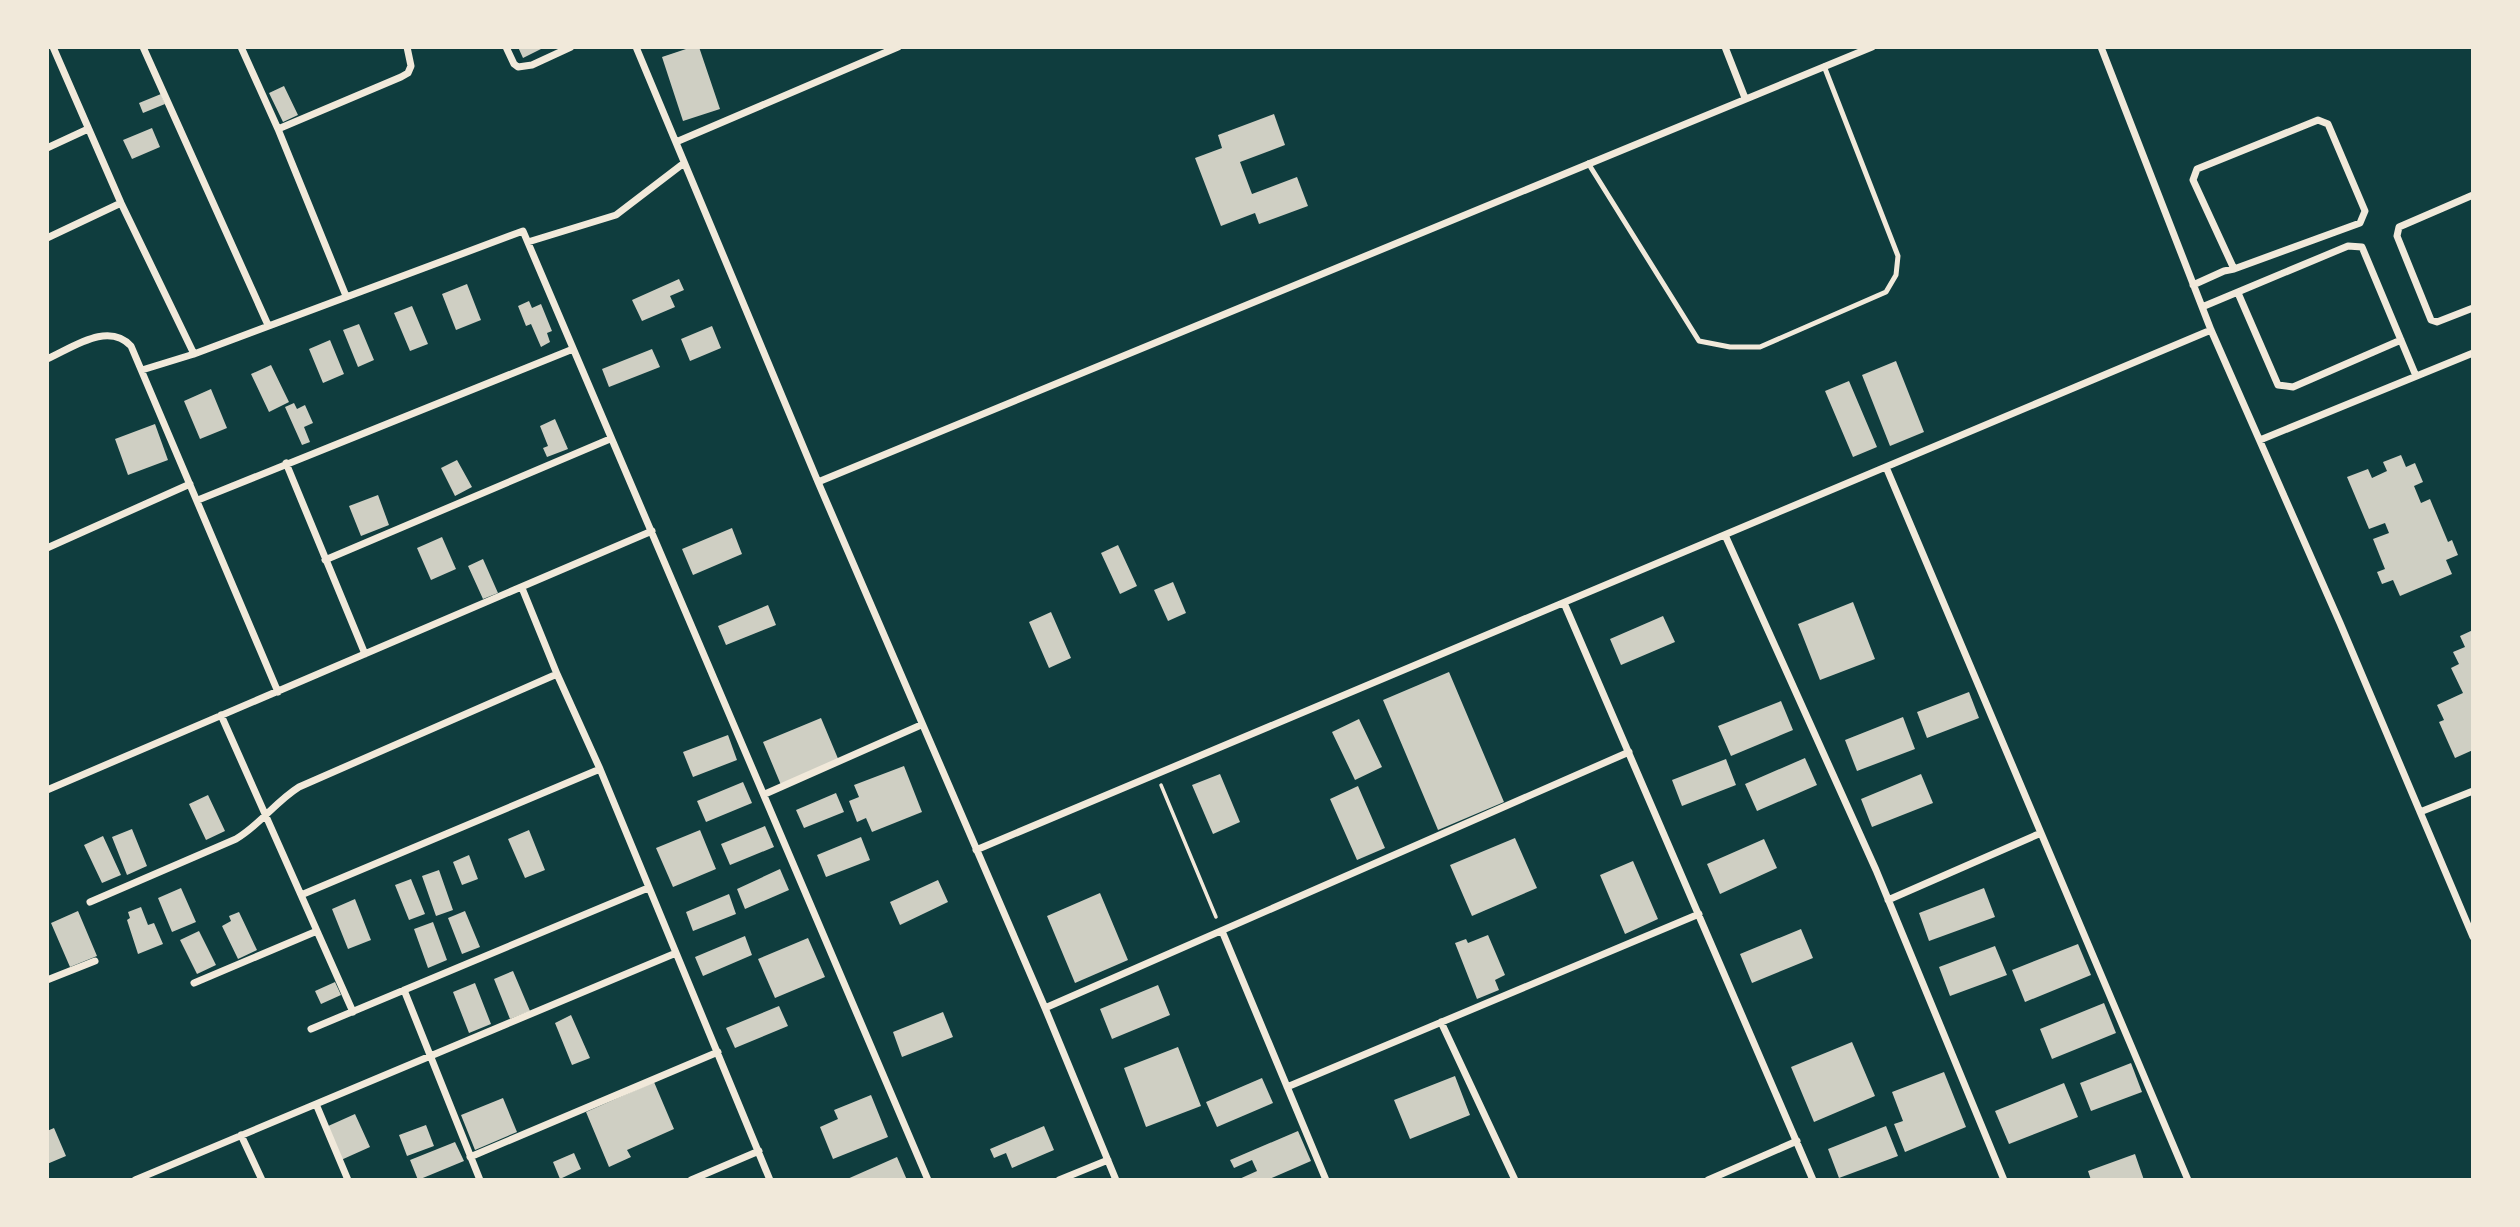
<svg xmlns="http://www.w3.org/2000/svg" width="2520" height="1227" viewBox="0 0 2520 1227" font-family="Roboto,sans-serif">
	<rect width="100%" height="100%" fill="#0f3d3e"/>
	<path fill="#cfcfc3" d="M 518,47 L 545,47 L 523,58 Z
		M 692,47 L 699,47 L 720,109 L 683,121 L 662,57 Z
		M 284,86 L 298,115 L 283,122 L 269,93 Z
		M 161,94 L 165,104 L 143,113 L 139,103 Z
		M 1274,114 L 1285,145 L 1240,162 L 1252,194 L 1297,177 L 1308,206 L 1259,224 L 1255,213 L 1221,226 L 1195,158 L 1222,148 L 1218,135 Z
		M 152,128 L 160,147 L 132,159 L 123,140 Z
		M 679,279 L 684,290 L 670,296 L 675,307 L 642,321 L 632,300 Z
		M 467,284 L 481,320 L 456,330 L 442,294 Z
		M 529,301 L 532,308 L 541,304 L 552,331 L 547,333 L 550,342 L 541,347 L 531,324 L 526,326 L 518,306 Z
		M 412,306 L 428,344 L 410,351 L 394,313 Z
		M 359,324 L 374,360 L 358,367 L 343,330 Z
		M 712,326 L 721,348 L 690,361 L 681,339 Z
		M 330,340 L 344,374 L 323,383 L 309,349 Z
		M 652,349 L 660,367 L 609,387 L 602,369 Z
		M 1896,361 L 1924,432 L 1890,446 L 1862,375 Z
		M 271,365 L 289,402 L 269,412 L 251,374 Z
		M 1849,381 L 1877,447 L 1853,457 L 1825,391 Z
		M 211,389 L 227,428 L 200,439 L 184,401 Z
		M 294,403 L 297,409 L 305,405 L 313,423 L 304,427 L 310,442 L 302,445 L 285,407 Z
		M 555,419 L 568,449 L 547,457 L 543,448 L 548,446 L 540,426 Z
		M 155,424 L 168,460 L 128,475 L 115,439 Z
		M 2401,455 L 2406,467 L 2415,463 L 2423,482 L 2414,486 L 2421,503 L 2430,499 L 2448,542 L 2452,540 L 2458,555 L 2446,560 L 2452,574 L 2400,596 L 2393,580 L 2382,584 L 2377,572 L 2385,569 L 2373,539 L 2389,533 L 2385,523 L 2369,529 L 2347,477 L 2368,469 L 2372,478 L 2387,471 L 2383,462 Z
		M 457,460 L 472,487 L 455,496 L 441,468 Z
		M 378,495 L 389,525 L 361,536 L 349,506 Z
		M 732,528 L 742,554 L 693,575 L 682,549 Z
		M 442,537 L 456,569 L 431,580 L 417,548 Z
		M 1118,545 L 1137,586 L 1120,594 L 1101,553 Z
		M 483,559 L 498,593 L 483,599 L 468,566 Z
		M 1173,582 L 1186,613 L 1168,621 L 1154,590 Z
		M 1853,602 L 1875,659 L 1820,680 L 1798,624 Z
		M 768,605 L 776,625 L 726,645 L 718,626 Z
		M 1051,612 L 1071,658 L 1049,668 L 1029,622 Z
		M 1663,616 L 1675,642 L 1621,665 L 1610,639 Z
		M 2473,630 L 2473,750 L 2455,758 L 2439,722 L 2444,720 L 2437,705 L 2463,693 L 2451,668 L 2459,664 L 2453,652 L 2465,647 L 2460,636 Z
		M 1449,672 L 1504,802 L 1438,830 L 1383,700 Z
		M 1969,692 L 1979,718 L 1927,738 L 1917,712 Z
		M 1781,701 L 1793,730 L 1731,756 L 1718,726 Z
		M 1903,717 L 1915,749 L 1857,771 L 1845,740 Z
		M 821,718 L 839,761 L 781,785 L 763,742 Z
		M 1359,719 L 1382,767 L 1355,780 L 1332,732 Z
		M 728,735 L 737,760 L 693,777 L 683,752 Z
		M 1805,758 L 1817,785 L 1757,811 L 1745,784 Z
		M 1726,759 L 1736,785 L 1682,806 L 1672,780 Z
		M 904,766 L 922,812 L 872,832 L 866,818 L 857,822 L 849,801 L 859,797 L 854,785 Z
		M 1220,774 L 1240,822 L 1213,834 L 1192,785 Z
		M 1921,774 L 1933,803 L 1872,827 L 1861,799 Z
		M 743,782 L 752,803 L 706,822 L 697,801 Z
		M 1358,786 L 1385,848 L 1357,860 L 1330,799 Z
		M 836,793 L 844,812 L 804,828 L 796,810 Z
		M 208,795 L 225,831 L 206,840 L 189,804 Z
		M 765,826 L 774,847 L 730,865 L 721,844 Z
		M 132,829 L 147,866 L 127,875 L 112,837 Z
		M 529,830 L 545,870 L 525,878 L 508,839 Z
		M 700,830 L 716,869 L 673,887 L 656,848 Z
		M 103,836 L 121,875 L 102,883 L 84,845 Z
		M 861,837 L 870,860 L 826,877 L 817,855 Z
		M 1515,838 L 1537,888 L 1472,916 L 1450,865 Z
		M 1764,839 L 1777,868 L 1720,894 L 1707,864 Z
		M 469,855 L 478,879 L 462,885 L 453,862 Z
		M 1633,861 L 1658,919 L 1625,934 L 1600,875 Z
		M 780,869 L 789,890 L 745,909 L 737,889 Z
		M 439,870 L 453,910 L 436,916 L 422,876 Z
		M 411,879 L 425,914 L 409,920 L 395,885 Z
		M 938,880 L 948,902 L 900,925 L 890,902 Z
		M 181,888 L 196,922 L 172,932 L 158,898 Z
		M 1984,888 L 1995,917 L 1929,941 L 1919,913 Z
		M 1100,893 L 1128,960 L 1075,983 L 1047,916 Z
		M 729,894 L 736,914 L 693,931 L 686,912 Z
		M 355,899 L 371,940 L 348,949 L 332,909 Z
		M 141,907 L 148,925 L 154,923 L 163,944 L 138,954 L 127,920 L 130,918 L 128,912 Z
		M 78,911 L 97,956 L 70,967 L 51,923 Z
		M 465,911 L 480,947 L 462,954 L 448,918 Z
		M 239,912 L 257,950 L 238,959 L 222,926 L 231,921 L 229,916 Z
		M 433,922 L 447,960 L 428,968 L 414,929 Z
		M 1801,929 L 1813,958 L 1752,983 L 1740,954 Z
		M 199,931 L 216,965 L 197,974 L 180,940 Z
		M 1488,935 L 1505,975 L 1495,980 L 1499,990 L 1477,999 L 1455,943 L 1466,939 L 1468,943 Z
		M 745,936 L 752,955 L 703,976 L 695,957 Z
		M 808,938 L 825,977 L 775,998 L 758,959 Z
		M 2078,944 L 2091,975 L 2025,1002 L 2012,970 Z
		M 1995,946 L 2007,975 L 1950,996 L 1939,967 Z
		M 513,971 L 530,1011 L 510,1019 L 494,979 Z
		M 335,982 L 341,995 L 321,1004 L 315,991 Z
		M 475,983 L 491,1024 L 469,1033 L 453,992 Z
		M 1158,985 L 1170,1015 L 1112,1039 L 1100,1009 Z
		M 2104,1003 L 2116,1033 L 2052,1059 L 2040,1029 Z
		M 779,1006 L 788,1026 L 735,1048 L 726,1028 Z
		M 943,1012 L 953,1037 L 902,1057 L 893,1032 Z
		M 571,1015 L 590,1058 L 572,1065 L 555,1023 Z
		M 1852,1042 L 1875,1096 L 1814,1122 L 1791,1067 Z
		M 1178,1047 L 1201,1106 L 1146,1127 L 1124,1068 Z
		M 2131,1063 L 2142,1092 L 2091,1111 L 2080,1083 Z
		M 1944,1072 L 1966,1127 L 1905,1152 L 1894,1124 L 1903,1121 L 1892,1092 Z
		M 1455,1076 L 1470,1115 L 1410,1139 L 1394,1100 Z
		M 1262,1078 L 1273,1103 L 1217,1127 L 1206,1102 Z
		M 654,1082 L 674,1129 L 627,1150 L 631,1157 L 609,1167 L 586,1112 Z
		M 2064,1083 L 2078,1117 L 2009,1144 L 1995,1111 Z
		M 871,1095 L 888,1137 L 833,1159 L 820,1127 L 838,1119 L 834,1110 Z
		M 503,1098 L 517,1132 L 475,1150 L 461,1115 Z
		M 355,1114 L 370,1147 L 341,1160 L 326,1127 Z
		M 426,1125 L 434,1146 L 407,1156 L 399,1135 Z
		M 1044,1126 L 1054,1150 L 1012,1168 L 1006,1153 L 994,1158 L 990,1149 Z
		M 1886,1126 L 1898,1156 L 1839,1178 L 1828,1149 Z
		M 54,1128 L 66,1156 L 47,1164 L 47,1131 Z
		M 1298,1131 L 1311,1161 L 1267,1180 L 1237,1180 L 1257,1171 L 1252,1160 L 1234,1168 L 1230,1160 Z
		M 455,1142 L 464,1161 L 418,1180 L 410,1160 Z
		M 574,1153 L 581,1169 L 560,1179 L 553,1162 Z
		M 2135,1154 L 2144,1180 L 2091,1180 L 2088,1171 Z
		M 897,1157 L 907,1180 L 845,1180 Z"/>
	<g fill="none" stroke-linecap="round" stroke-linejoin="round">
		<path stroke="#f1e9da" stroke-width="3.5" d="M 1161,785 L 1216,917"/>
		<path stroke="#f1e9da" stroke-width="5" d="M 1588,163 L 1699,341 L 1730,347 L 1760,347 L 1886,292 L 1896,275 L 1898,256 L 1824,66"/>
		<path stroke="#f1e9da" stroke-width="7" d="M 53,47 L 121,203 L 194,354
			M 143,47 L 268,325
			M 241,47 L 278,129 L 346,296
			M 506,47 L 514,64 L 518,67 L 532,65 L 571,47
			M 636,47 L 818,482 L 1045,1008 L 1116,1180
			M 1725,47 L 1745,98
			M 2101,47 L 2211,330 L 2340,623 L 2473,937
			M 278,129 L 401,77 L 408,73 L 411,66 L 407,47
			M 676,142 L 898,47
			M 47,148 L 88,129
			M 2473,195 L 2399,227 L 2397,236 L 2431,320 L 2437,322 L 2473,308
			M 47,238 L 121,203
			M 528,242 L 616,215 L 684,163
			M 2193,285 L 2224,271 L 2234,269 L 2360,223 L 2365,211 L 2328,124 L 2318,120 L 2197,169 L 2193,180 L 2234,269
			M 2238,293 L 2278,385 L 2293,387 L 2401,340
			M 2202,307 L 2348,246 L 2362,247 L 2416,376
			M 47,359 C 72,348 108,321 131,346 L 278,692
			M 142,370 L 194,354 L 523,231 L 928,1180
			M 2260,440 L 2473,353
			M 286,463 L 365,654
			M 1886,467 L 2188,1180
			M 818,482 L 1872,47
			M 198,500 L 573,349
			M 1725,535 L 1876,870 L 2004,1180
			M 47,548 L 190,484
			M 325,560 L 610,439
			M 522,588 L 557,674 L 600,769 L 770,1180
			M 1564,603 L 1813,1180
			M 221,715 L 353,1012
			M 47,790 L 652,531
			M 765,794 L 921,725
			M 2420,812 L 2473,791
			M 976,850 L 2211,330
			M 301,895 L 600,769
			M 1888,900 L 2041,833
			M 90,902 L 236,839 C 260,825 275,802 299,787 L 557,674
			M 1222,931 L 1326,1180
			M 47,980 L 95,961
			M 194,983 L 317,931
			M 404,990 L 480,1180
			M 1045,1008 L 1629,752
			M 1441,1022 L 1515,1180
			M 311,1029 L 648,888
			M 1287,1087 L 1699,914
			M 316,1104 L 348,1180
			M 241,1135 L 262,1180
			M 470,1157 L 718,1052
			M 135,1180 L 676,953
			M 691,1180 L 759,1151
			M 1059,1180 L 1108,1160
			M 1708,1180 L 1797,1141"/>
	</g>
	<rect width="2520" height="1227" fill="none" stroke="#f1e9da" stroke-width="98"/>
</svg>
